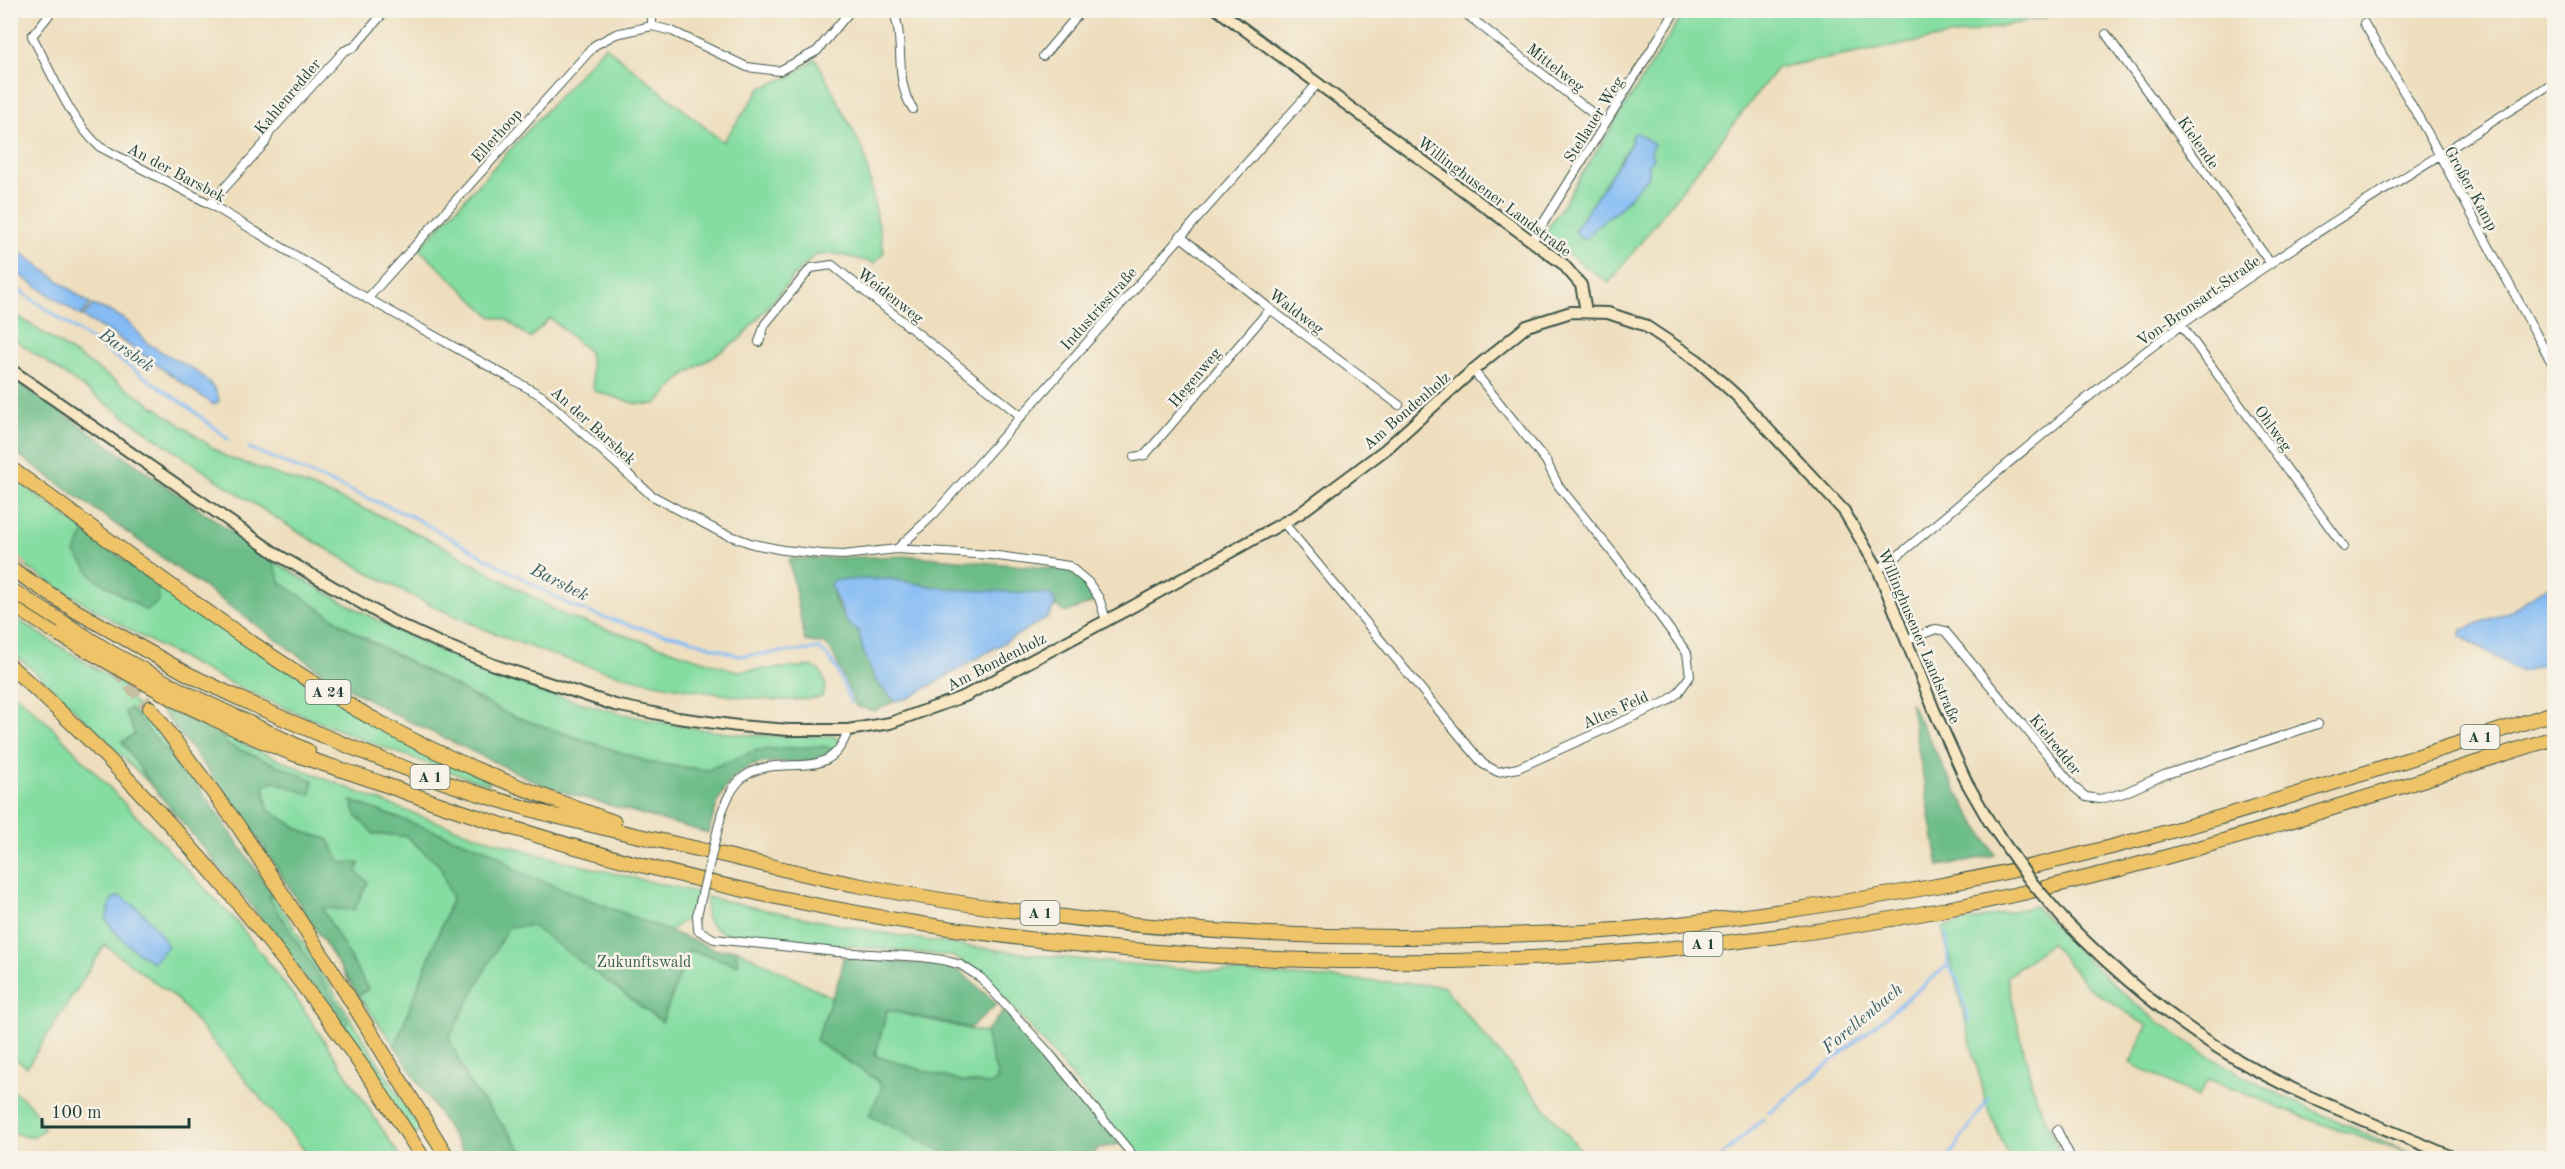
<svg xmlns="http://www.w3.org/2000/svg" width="2565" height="1169" viewBox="0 0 2565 1169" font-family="'Old Standard TT',serif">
	<rect width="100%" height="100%" fill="#f7f3e8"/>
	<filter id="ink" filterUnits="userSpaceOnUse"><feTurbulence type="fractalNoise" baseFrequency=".0167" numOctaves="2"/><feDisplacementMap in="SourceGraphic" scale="12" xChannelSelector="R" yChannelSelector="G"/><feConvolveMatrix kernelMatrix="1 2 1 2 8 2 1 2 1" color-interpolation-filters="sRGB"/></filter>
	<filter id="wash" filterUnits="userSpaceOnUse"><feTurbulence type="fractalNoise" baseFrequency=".008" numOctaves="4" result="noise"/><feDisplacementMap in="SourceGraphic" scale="24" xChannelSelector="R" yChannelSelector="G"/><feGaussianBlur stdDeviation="1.35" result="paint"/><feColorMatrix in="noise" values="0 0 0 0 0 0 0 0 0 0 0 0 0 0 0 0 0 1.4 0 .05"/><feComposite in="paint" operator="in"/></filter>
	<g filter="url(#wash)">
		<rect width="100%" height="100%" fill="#eedebe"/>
		<path fill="#85dda2" stroke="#528d6b" stroke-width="1.5" fill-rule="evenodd" d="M 2035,10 L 2045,18 L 1777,68 L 1609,283 L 1543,236 L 1685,11 ZM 1632,138 L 1650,141 L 1649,175 L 1621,207 L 1597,226 L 1586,239 L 1581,239 L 1575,230 L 1631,143 Z
			M 605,46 L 723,142 L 761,88 L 791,76 L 816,59 L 864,152 L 884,252 L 875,263 L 837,254 L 816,255 L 801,268 L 739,340 L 684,375 L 656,404 L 637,404 L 594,391 L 589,352 L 550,318 L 530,338 L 507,320 L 491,316 L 419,249 Z
			M 10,311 L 161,411 L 225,456 L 309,486 L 381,516 L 446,548 L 565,616 L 736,671 L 812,666 L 821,672 L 826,685 L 822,697 C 781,704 740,697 700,691 C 438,653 222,483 11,337 Z
			M 10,476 L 158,584 L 489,782 L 489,785 C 387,750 287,713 191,663 C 129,632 70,594 11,558 Z
			M 272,560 C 415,649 569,716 738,734 C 770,737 802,736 834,736 L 839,742 L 834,749 L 757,750 L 707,770 L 652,763 L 507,714 L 359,635 L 281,583 Z
			M 10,615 L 133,692 L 129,696 L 193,778 L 179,772 L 172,758 L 129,709 L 125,712 L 135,734 L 122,742 L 153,787 L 55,690 L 11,651 Z
			M 11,690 L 53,728 L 235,920 L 301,1005 L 401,1158 L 311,1158 L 177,999 L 105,945 L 27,1067 L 11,1056 Z
			M 222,735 C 321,778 421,820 524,850 C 581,867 639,879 696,892 L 691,916 L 669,931 L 519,872 L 492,852 L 351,801 L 374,834 L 406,836 L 440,866 L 452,899 L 395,1046 L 358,995 L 368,989 L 321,907 L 341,863 L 328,839 L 306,833 L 268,810 L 264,786 L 273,781 L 311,795 L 312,780 L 226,744 Z
			M 272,893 L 420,1129 L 414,1135 L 344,1032 L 269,898 Z
			M 707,897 C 798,917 888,936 980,948 C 1134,968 1289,975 1443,986 L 1587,1158 L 1138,1158 L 1050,1050 L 984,975 L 952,956 L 723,933 C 705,923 704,918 707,897 Z
			M 2035,906 C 2068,940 2100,974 2137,1005 C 2218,1072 2317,1113 2413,1155 L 2322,1124 L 2208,1079 L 2198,1097 L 2130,1063 L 2147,1026 L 2088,987 L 2051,943 L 2007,977 L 2033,1090 L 2062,1158 L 2009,1158 L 1986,1103 L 1942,927 Z
			M 532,925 L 662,1022 L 689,950 L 738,965 L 736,949 L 832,997 L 816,1041 L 877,1080 L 883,1088 L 870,1116 L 942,1151 L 939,1158 L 527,1158 L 510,1134 L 470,1085 L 449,1038 L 507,926 Z
			M 887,1010 L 985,1033 L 998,1078 L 993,1084 L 962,1082 L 875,1056 Z
			M 11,1090 C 26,1098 38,1113 44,1129 C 31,1141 25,1138 11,1131 Z"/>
		<path fill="#6cbc88" stroke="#467c5e" stroke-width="1.5" d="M 11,377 L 272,560 L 281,583 L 359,635 L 507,714 L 652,763 L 707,770 L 757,750 L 822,746 L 834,749 C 806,781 752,735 720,797 C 715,808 712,822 708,833 L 549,788 L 396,715 L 326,675 L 11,449 Z
			M 85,531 L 158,584 L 159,601 L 147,611 L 94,578 L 75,553 Z
			M 914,556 L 1069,570 L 1086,586 L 1097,601 L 1065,613 L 1055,605 L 1054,599 L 948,589 L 889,579 L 833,580 C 830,600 843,621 859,631 L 863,650 L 876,681 L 895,701 L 874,711 L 856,706 L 832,651 L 825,644 L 805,641 L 789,559 Z
			M 1910,702 L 1953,786 L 1995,855 L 1939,866 Z
			M 158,706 L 222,735 L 226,744 L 313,780 L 311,795 L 273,781 L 264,786 L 268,810 L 306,833 L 328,839 L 341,863 L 359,862 L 357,873 L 368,882 L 354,910 L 322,908 L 368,989 L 358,995 L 242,814 Z
			M 130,708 L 172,758 L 179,772 L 193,778 L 272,893 L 269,898 L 348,1021 L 344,1032 L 253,908 L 153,787 L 122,742 L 135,734 L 125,712 Z
			M 351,801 L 493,852 L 519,872 L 717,950 L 736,949 L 738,965 L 689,950 L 662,1022 L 532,926 L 508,927 L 449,1038 L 470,1085 L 510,1134 L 527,1158 L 467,1158 L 395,1046 L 452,899 L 440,866 L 406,836 L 374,834 L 357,817 Z
			M 843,957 L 941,966 L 959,971 L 997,1004 L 970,1028 L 887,1010 L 875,1056 L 962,1082 L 993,1084 L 998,1078 L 985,1033 L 1004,1011 L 1043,1053 L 1119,1144 L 1097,1149 L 1090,1158 L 939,1158 L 942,1151 L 869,1116 L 882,1088 L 877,1080 L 816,1041 L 841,973 Z"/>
		<path fill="#84bbf4" stroke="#527c94" stroke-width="1.5" d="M 1637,133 L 1654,144 L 1651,151 L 1653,159 L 1649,163 L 1649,175 L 1621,207 L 1597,226 L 1586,239 L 1581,239 L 1575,230 L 1631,144 L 1633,134 Z
			M 11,245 L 90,304 L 81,316 L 11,269 Z
			M 92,305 C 105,309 119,314 129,323 C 136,329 142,338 149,344 C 168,358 216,374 219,401 L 214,405 L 114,335 L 83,317 Z
			M 889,579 L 948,589 L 1049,594 L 1054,599 L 1055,605 L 1048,617 L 909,698 L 895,701 L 876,681 L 863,650 L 859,632 L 847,623 L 830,584 L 833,580 Z
			M 2549,585 L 2554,595 L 2554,661 L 2521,672 L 2461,636 L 2461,630 L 2511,611 Z
			M 120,896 C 143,910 155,924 168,946 L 153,962 C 134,951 117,938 106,919 L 112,899 Z"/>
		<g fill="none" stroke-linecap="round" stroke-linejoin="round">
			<path stroke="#84bbf4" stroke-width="3" d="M 10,284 L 191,409 L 228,439
				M 249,448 L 413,517 L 568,604 L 596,615 L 650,631 L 686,638 L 739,656 L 819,649 C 837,660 843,685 851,703
				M 1948,965 L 1957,979 L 1969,1022
				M 1769,1113 L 1948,965 L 1947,939 L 1945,933
				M 1719,1158 L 1763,1119
				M 1948,1158 L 1989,1098"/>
		</g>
	</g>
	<g filter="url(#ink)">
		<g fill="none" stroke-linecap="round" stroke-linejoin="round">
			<path stroke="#c5bea2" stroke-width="14" stroke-dasharray="14 7" stroke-linecap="butt" d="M 10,557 L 33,580
				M 53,600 L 85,633
				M 116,668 L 150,708"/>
			<defs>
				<path id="street" d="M 53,10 L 32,36 C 52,73 69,119 100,147 L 210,204 L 354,291 L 542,396 L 651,495 L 720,532 L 753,544 L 783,550 L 822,554 L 843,555 L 897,549 L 991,555 L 1069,566 L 1088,582 L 1099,598 L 1106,620
					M 893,10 C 906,41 893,81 913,109
					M 1461,10 L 1605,123
					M 2364,23 L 2426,130 L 2554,367
					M 652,26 L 672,31 L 747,67 L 779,71 L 817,51 L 851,10
					M 2106,34 L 2271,264
					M 1043,56 L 1082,10
					M 210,204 L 265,143 L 270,132 L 344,51 L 354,47 L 386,10
					M 1180,236 L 1274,312 L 1399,405
					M 1532,241 L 1676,10
					M 367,299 L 595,45 L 616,34 L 652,26 L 652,10
					M 2182,326 L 2344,547
					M 759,342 L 765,324 L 811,268 L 832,265 L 1021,416
					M 1134,457 L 1145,455 L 1270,309
					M 1283,522 L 1483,764 L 1498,772 L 1518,768 L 1666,702 L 1678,693 L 1690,676 L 1687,653 L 1617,558 L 1558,485 L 1546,461 L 1473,370
					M 897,549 L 935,513 L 1318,83
					M 1878,569 L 1889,563 C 1974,493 2058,419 2145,352 C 2275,253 2418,171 2554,82
					M 1907,640 L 1936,629 L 1945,631 L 2075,788 L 2086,797 L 2100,799 L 2124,793 L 2164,775 L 2318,724
					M 722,812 C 727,798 734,782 748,774 C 786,752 830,786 848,730
					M 697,915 L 698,930 L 714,939 L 837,952 L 922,957 L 943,960 L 961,965 L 981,978 L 1048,1052 L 1135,1158
					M 2057,1130 L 2071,1158"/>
				<path id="secondary" d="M 1218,10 L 1563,264 L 1581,285 L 1586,311
					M 10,369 L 278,555 L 392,621 L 440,643 L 494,665 L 615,705 L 678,718 L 738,726 L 789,730 L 848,730 L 890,723 L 965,696 L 1128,609 L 1299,514 L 1386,449 L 1473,370 L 1527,326 L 1571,312 L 1608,313 L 1644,325 L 1697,360 L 1738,397 L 1844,511 L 1878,569 L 1934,710 L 1967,783 L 1990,823
					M 2064,920 C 2118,975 2172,1021 2238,1060 C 2306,1100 2382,1126 2454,1158"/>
				<path id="highway" d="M 10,468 C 133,556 252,652 384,725 C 457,765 536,794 614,822
					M 10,603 L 60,635
					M 10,666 C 168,805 311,981 423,1158
					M 188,674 C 301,729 419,779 540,812 C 599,828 659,840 719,854 C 766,865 814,877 862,886 C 1073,926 1291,943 1506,935 C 1547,933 1588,933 1628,929 C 1730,920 1831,905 1931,887 C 2144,848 2349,778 2554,713
					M 182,691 L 308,751
					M 179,702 C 212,717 245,735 279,748 C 313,762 349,771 383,784 C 875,965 1427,1008 1941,910 C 2150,870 2352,802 2554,738
					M 150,708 L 237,824 L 337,978 L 448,1158"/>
			</defs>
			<use href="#street" stroke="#3e5549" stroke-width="10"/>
			<use href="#secondary" stroke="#3e5549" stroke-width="14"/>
			<use href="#highway" stroke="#3e5549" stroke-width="16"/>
			<use href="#street" stroke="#fff" stroke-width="8"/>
			<use href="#secondary" stroke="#f9e7c3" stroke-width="10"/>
			<use href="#highway" stroke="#efc469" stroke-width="14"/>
			<defs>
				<path id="street-bridge" d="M 697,915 L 722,812"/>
				<path id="secondary-bridge" d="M 1990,823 L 2029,879 L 2064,920"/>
				<path id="highway-bridge" d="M 10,568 L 76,611 L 188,674
					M 10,589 L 110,652 L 182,691
					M 60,635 L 179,702"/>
			</defs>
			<use href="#street-bridge" stroke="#3e5549" stroke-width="10" stroke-linecap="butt"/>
			<use href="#secondary-bridge" stroke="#3e5549" stroke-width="14" stroke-linecap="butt"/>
			<use href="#highway-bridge" stroke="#3e5549" stroke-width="16" stroke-linecap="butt"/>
			<use href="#street-bridge" stroke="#fff" stroke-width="8"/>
			<use href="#secondary-bridge" stroke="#f9e7c3" stroke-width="10"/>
			<use href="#highway-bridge" stroke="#efc469" stroke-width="14"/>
		</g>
	</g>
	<g text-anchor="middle" stroke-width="5" stroke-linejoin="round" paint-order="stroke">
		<g fill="#f7f3e8" stroke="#60746a" stroke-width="1.5">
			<rect x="305.5" y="680" width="45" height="24" rx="4.5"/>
			<rect x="2460.5" y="725" width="39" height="24" rx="4.5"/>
			<rect x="410.5" y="765" width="39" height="24" rx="4.5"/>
			<rect x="1020.5" y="901" width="39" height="24" rx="4.5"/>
			<rect x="1683.5" y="932" width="39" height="24" rx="4.5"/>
		</g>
		<g font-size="15" font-weight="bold" fill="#1f3d34">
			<text x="328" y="697">A 24</text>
			<text x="2480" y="742">A 1</text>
			<text x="430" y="782">A 1</text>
			<text x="1040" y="918">A 1</text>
			<text x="1703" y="949">A 1</text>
		</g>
		<g font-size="16" fill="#1f3d34" stroke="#f7f3e8">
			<text transform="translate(1556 67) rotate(38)" y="6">Mittelweg</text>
			<text transform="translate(287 96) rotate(-50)" y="6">Kahlenredder</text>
			<text transform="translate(1593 119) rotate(-58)" y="6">Stellauer Weg</text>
			<text transform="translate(496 135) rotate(-48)" y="6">Ellerhoop</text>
			<text transform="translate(2199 142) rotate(55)" y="6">Kielende</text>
			<text transform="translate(177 172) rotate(28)" y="6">An der Barsbek</text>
			<text transform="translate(2472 188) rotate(61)" y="6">Großer Kamp</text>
			<text transform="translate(1495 196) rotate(37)" y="6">Willinghusener Landstraße</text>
			<text transform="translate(891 295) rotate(38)" y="6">Weidenweg</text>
			<text transform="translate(2198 300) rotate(-35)" y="6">Von-Bronsart-Straße</text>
			<text transform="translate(1098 308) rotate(-48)" y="6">Industriestraße</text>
			<text transform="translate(1297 311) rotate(37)" y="6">Waldweg</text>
			<text transform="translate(1194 377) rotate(-50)" y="6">Hegenweg</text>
			<text transform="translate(1406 410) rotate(-41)" y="6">Am Bondenholz</text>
			<text transform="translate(594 425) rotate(42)" y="6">An der Barsbek</text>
			<text transform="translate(2274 428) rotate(54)" y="6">Ohlweg</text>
			<text transform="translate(1920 636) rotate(67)" y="6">Willinghusener Landstraße</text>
			<text transform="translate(996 661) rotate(-27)" y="6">Am Bondenholz</text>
			<text transform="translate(1615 709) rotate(-24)" y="6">Altes Feld</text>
			<text transform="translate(2056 744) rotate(51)" y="6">Kielredder</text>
		</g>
		<g font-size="16" fill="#335d4a" stroke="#f7f3e8">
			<text x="644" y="967">Zukunftswald</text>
		</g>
		<g font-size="18" font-style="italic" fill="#385c64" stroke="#f7f3e8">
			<text transform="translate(127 350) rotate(35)" y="6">Barsbek</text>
			<text transform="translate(560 582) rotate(27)" y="6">Barsbek</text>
			<text transform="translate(1862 1018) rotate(-40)" y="6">Forellenbach</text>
		</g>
	</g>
	<rect width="2565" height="1169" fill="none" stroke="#f7f3e8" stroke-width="36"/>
	<path d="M42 1118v9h147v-9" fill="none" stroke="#1f3d34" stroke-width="3"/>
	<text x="51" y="1118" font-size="18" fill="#1f3d34" stroke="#f7f3e8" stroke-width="4.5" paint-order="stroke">100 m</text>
</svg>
